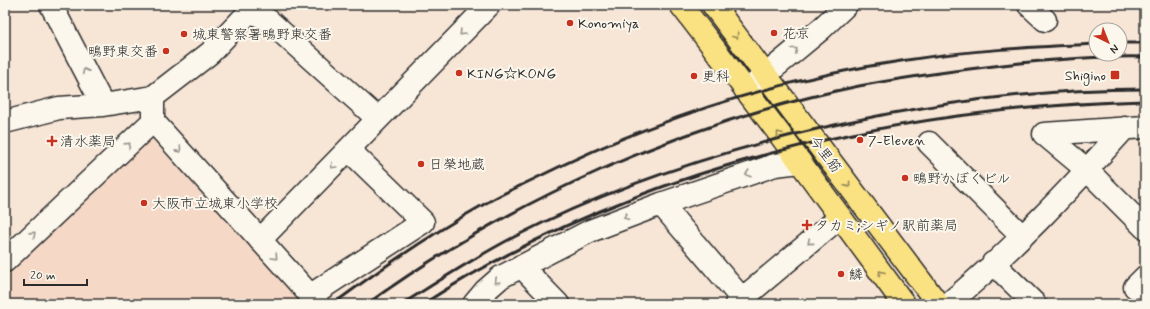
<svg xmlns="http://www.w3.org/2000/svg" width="1150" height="309" viewBox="0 0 1150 309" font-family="Mynerve,'Klee One',sans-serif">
	<rect width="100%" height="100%" fill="#f7e5d6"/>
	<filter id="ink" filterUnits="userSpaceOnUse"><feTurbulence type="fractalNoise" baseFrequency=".025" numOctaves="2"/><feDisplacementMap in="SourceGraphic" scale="8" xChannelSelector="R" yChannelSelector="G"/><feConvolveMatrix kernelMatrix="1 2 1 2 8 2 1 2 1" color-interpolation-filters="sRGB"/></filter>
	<g filter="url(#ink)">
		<path fill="#f5d8c6" d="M 148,135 L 304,304 L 5,304 L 5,271 Z"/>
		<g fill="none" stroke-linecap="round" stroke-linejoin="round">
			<defs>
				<path id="street" d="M 51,5 L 103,105
					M 1029,5 L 1045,20
					M 746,91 L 821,29 L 846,5
					M 153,97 L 153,121 L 318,304
					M 5,122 L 59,108 L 103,105 L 153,97 L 210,53 L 250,11 L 268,20 L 378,119
					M 1044,134 L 1087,170 L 1145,228
					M 1044,134 L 1145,127
					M 929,143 L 1022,236
					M 661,204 L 742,299
					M 260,240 L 489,5
					M 5,261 L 153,121
					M 993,263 L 1035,304
					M 521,266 L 558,304
					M 1135,287 L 1145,277
					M 311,295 L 423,222 L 349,150
					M 474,304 L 485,291 L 501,277 L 590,231 L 661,204 L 775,165 L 800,162
					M 736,304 L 840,217
					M 948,304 C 1011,252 1070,189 1125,128"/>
				<path id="primary" d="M 681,5 L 778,132 L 904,304
					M 713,5 L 938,304"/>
			</defs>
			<use href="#street" stroke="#2b2b2b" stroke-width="25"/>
			<use href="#primary" stroke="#2b2b2b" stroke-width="25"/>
			<use href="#street" stroke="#fbf7ec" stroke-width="22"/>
			<use href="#primary" stroke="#fae181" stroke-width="22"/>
			<path stroke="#2b2b2b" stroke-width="3" d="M 1120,43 L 1145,43
				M 333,304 C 383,267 434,232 488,202 C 503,193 520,186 536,178 C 652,120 778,79 907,60 C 970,50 1033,47 1096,44
				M 367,304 C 511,200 684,122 859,86 C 912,76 966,69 1020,63 C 1062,59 1103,56 1145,57
				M 402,304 C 439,281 475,257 514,237 C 619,183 732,147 848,122 C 946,101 1045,89 1145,89
				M 423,304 C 637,166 894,108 1145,101"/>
		</g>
		<defs><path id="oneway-chevron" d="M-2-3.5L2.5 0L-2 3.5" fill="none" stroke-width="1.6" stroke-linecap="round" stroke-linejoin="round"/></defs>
		<g stroke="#93918c">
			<use href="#oneway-chevron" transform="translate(462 33) rotate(134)"/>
			<use href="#oneway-chevron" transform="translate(795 50) rotate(-39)"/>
			<use href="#oneway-chevron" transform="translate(85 71) rotate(-117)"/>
			<use href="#oneway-chevron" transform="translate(128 145) rotate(-44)"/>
			<use href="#oneway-chevron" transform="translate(179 150) rotate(48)"/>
			<use href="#oneway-chevron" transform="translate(333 166) rotate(135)"/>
			<use href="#oneway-chevron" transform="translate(748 174) rotate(161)"/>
			<use href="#oneway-chevron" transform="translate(626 217) rotate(159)"/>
			<use href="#oneway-chevron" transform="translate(33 234) rotate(-44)"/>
			<use href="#oneway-chevron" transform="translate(810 242) rotate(140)"/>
			<use href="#oneway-chevron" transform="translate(275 257) rotate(47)"/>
			<use href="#oneway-chevron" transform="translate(497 281) rotate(140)"/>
		</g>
		<g stroke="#928656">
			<use href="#oneway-chevron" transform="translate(736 36) rotate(54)"/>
			<use href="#oneway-chevron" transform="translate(779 134) rotate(-127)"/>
			<use href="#oneway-chevron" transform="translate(848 185) rotate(53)"/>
			<use href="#oneway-chevron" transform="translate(881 273) rotate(-126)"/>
		</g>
	</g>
	<g fill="#c8321e" stroke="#fbf7ec" stroke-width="1.5">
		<circle cx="570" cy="23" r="4"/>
		<circle cx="774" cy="33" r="4"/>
		<circle cx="184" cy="34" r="4"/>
		<circle cx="166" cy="51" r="4"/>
		<circle cx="459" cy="73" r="4"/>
		<rect x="1110" y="70" width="10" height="10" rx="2"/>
		<circle cx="694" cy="76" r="4"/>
		<circle cx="860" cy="140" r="4"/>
		<path d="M50 135h4v4h4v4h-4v4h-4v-4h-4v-4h4z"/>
		<circle cx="421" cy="164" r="4"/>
		<circle cx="905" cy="178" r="4"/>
		<circle cx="144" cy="203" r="4"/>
		<path d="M805 219h4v4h4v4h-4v4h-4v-4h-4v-4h4z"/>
		<circle cx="841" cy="274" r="4"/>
	</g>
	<g text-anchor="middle" stroke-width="4" stroke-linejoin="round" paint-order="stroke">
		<g font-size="14" fill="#2b2b2b" stroke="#fbf7ec" text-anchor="start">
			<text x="578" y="28">Konomiya</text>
			<text x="782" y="38">花京</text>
			<text x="192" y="39">城東警察署鴫野東交番</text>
			<text x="158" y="56" text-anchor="end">鴫野東交番</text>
			<text x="467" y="78">KING☆KONG</text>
			<text x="1106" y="80" text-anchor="end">Shigino</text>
			<text x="702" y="81">更科</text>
			<text x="868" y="145">7-Eleven</text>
			<text x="60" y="146">清水薬局</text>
			<text x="429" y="169">日榮地蔵</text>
			<text x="913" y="183">鴫野かぼくビル</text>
			<text x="152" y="208">大阪市立城東小学校</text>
			<text x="815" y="230">タカミ;シギノ駅前薬局</text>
			<text x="849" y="279">鱗</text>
		</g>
		<g font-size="14" fill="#2b2b2b" stroke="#fbf7ec">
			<text transform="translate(826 154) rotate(53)" y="5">今里筋</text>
		</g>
	</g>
	<rect width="1150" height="309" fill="none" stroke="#fbf7ec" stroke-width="20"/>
	<rect x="10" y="10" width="1130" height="289" fill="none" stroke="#2b2b2b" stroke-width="1.5" filter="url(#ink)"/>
	<g transform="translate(1108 42) rotate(137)"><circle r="19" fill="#fbf7ec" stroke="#a8a59f"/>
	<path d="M0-3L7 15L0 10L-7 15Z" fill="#c8321e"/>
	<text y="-6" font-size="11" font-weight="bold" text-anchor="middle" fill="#2b2b2b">N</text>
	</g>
	<path d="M24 279v6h63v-6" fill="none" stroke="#2b2b2b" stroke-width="2"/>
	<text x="30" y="279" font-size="12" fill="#2b2b2b" stroke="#fbf7ec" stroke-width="3" paint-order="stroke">20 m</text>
</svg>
